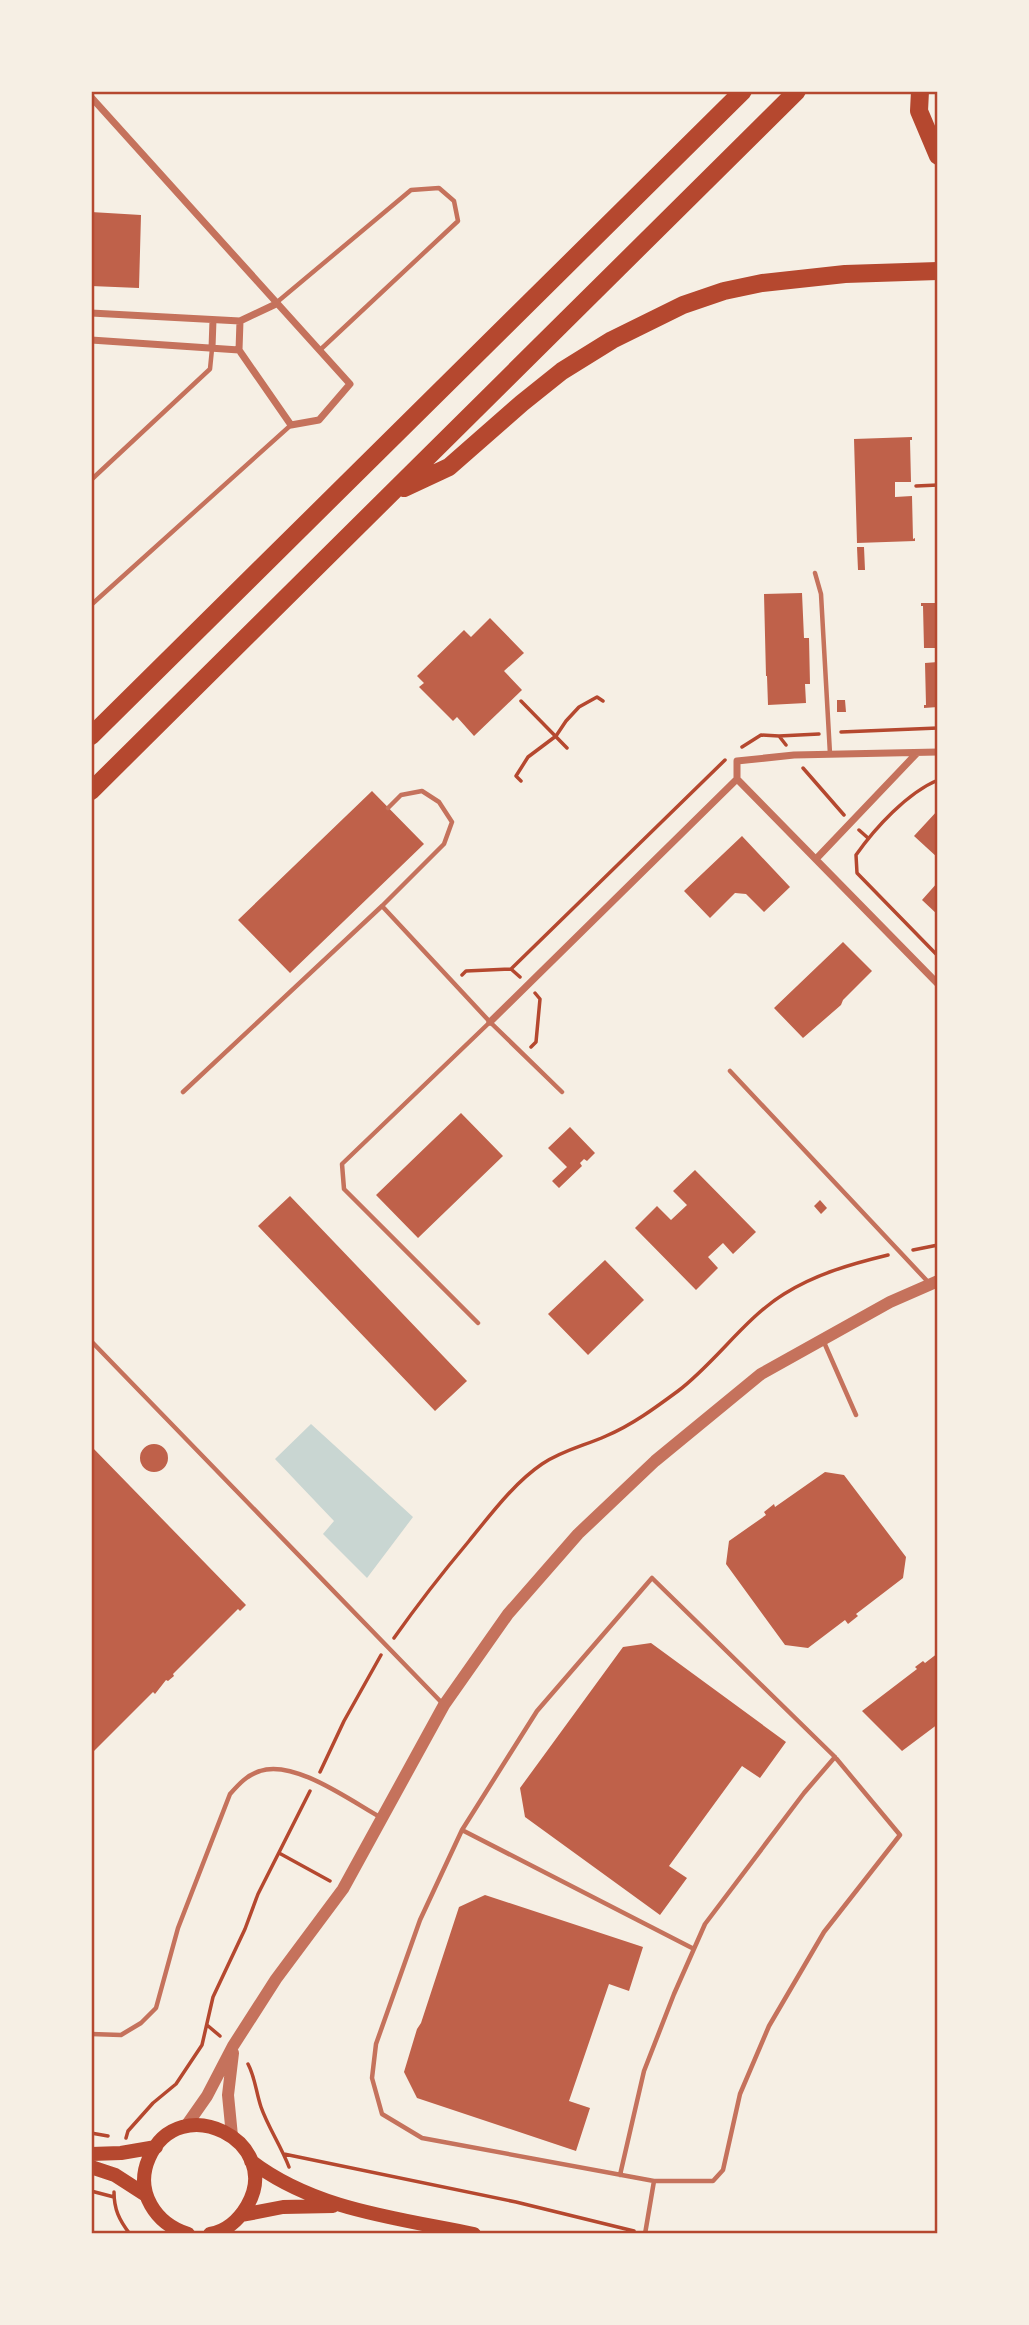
<svg xmlns="http://www.w3.org/2000/svg" width="1029" height="2325" viewBox="0 0 1029 2325" font-family="'Noto Sans',sans-serif">
	<rect width="100%" height="100%" fill="#f6efe4"/>
	<path fill="#c9d6d2" d="M 311,1424 L 413,1517 L 367,1578 L 323,1534 L 334,1521 L 275,1459 Z"/>
	<path fill="#bf614a" d="M 91,212 L 141,215 L 139,288 L 91,286 Z
		M 912,437 L 912,440 L 910,440 L 911,482 L 895,482 L 895,497 L 912,496 L 913,539 L 915,538 L 915,541 L 857,543 L 854,439 Z
		M 857,547 L 864,547 L 865,570 L 858,570 Z
		M 802,593 L 804,638 L 809,638 L 810,684 L 805,684 L 806,703 L 768,705 L 767,676 L 766,676 L 764,594 Z
		M 921,603 L 938,603 L 938,648 L 924,648 L 923,606 L 921,606 Z
		M 490,618 L 524,653 L 504,671 L 522,690 L 474,736 L 457,717 L 453,721 L 419,687 L 424,683 L 417,676 L 464,630 L 471,637 Z
		M 938,662 L 938,707 L 924,708 L 924,705 L 926,705 L 925,663 Z
		M 837,700 L 845,700 L 846,712 L 837,712 Z
		M 372,791 L 424,844 L 290,973 L 238,920 Z
		M 938,810 L 938,858 L 914,836 Z
		M 742,836 L 790,887 L 764,912 L 746,894 L 735,893 L 710,918 L 684,891 Z
		M 938,882 L 938,915 L 922,900 Z
		M 843,942 L 872,971 L 843,1000 L 841,1005 L 803,1038 L 774,1008 Z
		M 461,1113 L 503,1156 L 418,1238 L 376,1195 Z
		M 570,1127 L 595,1153 L 587,1161 L 584,1159 L 580,1163 L 582,1166 L 559,1188 L 552,1181 L 567,1167 L 548,1148 Z
		M 695,1170 L 756,1232 L 733,1254 L 723,1243 L 708,1257 L 718,1268 L 696,1290 L 635,1228 L 657,1206 L 671,1220 L 687,1205 L 673,1191 Z
		M 290,1196 L 467,1381 L 435,1411 L 258,1226 Z
		M 820,1200 L 827,1208 L 821,1214 L 814,1206 Z
		M 605,1260 L 644,1300 L 588,1355 L 548,1314 Z
		M140 1458a14 14 0 1 1 28 0a14 14 0 1 1-28 0Z
		M 91,1446 L 246,1605 L 240,1611 L 238,1609 L 173,1674 L 174,1676 L 168,1681 L 166,1680 L 155,1694 L 153,1692 L 91,1754 Z
		M 825,1472 L 844,1475 L 906,1557 L 903,1578 L 856,1614 L 858,1616 L 848,1624 L 845,1620 L 808,1648 L 785,1645 L 726,1564 L 729,1541 L 766,1515 L 764,1512 L 774,1504 L 775,1507 Z
		M 651,1643 L 786,1742 L 760,1778 L 742,1766 L 669,1866 L 687,1878 L 660,1915 L 525,1817 L 520,1788 L 623,1647 Z
		M 938,1653 L 938,1724 L 902,1751 L 862,1711 L 917,1669 L 915,1667 L 923,1661 L 925,1663 Z
		M 485,1895 L 643,1947 L 629,1991 L 609,1984 L 569,2101 L 590,2108 L 576,2151 L 417,2098 L 404,2072 L 417,2029 L 421,2023 L 459,1907 Z"/>
	<g fill="none" stroke-linecap="round" stroke-linejoin="round">
		<path stroke="#b5482f" stroke-width="3.5" d="M 916,486 L 938,485
			M 521,701 L 567,748
			M 841,732 L 938,728
			M 779,736 L 819,734
			M 742,747 L 761,735 L 779,736 L 786,745
			M 803,768 L 844,815
			M 938,780 C 907,793 875,828 856,855 L 857,873 L 938,956
			M 521,781 L 516,776 L 528,757 L 556,736 L 566,721 L 579,707 L 597,697 L 603,701
			M 859,830 L 868,838
			M 462,975 L 466,971 L 511,969
			M 520,977 L 511,969 L 725,760
			M 531,1047 L 536,1042 L 540,999 L 535,993
			M 913,1250 L 938,1245
			M 394,1638 C 418,1604 443,1572 469,1541 C 491,1514 514,1483 542,1464 C 563,1450 584,1446 606,1436 C 632,1425 655,1408 678,1391 C 715,1363 745,1318 784,1294 C 816,1274 851,1264 888,1255
			M 320,1772 L 344,1721 L 381,1655
			M 279,1853 L 330,1881
			M 207,2025 L 220,2036
			M 248,2064 C 255,2077 256,2092 261,2107 C 268,2127 281,2146 289,2167
			M 91,2133 L 108,2136
			M 126,2138 L 128,2131 L 153,2103 L 176,2084 L 202,2045 L 213,1997 L 245,1929 L 258,1894 L 310,1791
			M 284,2154 L 516,2202 L 634,2231
			M 91,2191 L 114,2197
			M 114,2192 C 114,2209 119,2220 130,2234
			M 272,2234 L 284,2234"/>
		<path stroke="#c5725c" stroke-width="4.5" d="M 276,303 L 411,190 L 439,188 L 454,201 L 458,221 L 320,350
			M 91,480 L 210,369 L 212,349
			M 815,573 L 821,594 L 830,754
			M 91,605 L 291,425
			M 382,906 L 490,1022 L 562,1092
			M 730,1071 L 930,1284
			M 183,1092 L 382,906 L 444,844 L 452,822 L 439,802 L 422,791 L 401,795 L 388,808
			M 478,1323 L 344,1189 L 342,1164 L 490,1022
			M 823,1340 L 856,1415
			M 91,1341 L 444,1705
			M 652,1578 L 835,1757 L 900,1835 L 824,1932 L 769,2026 L 740,2094 L 723,2170 L 713,2181 L 654,2181 L 422,2138 L 382,2114 L 372,2078 L 376,2044 L 420,1920 L 462,1830 L 537,1711 Z
			M 462,1830 L 694,1949
			M 91,2034 L 121,2035 L 141,2023 L 156,2008 L 178,1928 L 230,1794 C 239,1784 247,1775 260,1771 C 294,1759 351,1801 380,1817
			M 620,2175 L 644,2071 L 674,1994 L 705,1924 L 804,1793 L 835,1757
			M 645,2234 L 654,2181"/>
		<path stroke="#c5725c" stroke-width="7" d="M 91,97 L 350,384 L 319,420 L 291,425 L 239,350 L 240,321
			M 91,313 L 240,321 L 276,304
			M 91,340 L 239,350
			M 212,348 L 213,320
			M 938,752 L 794,755 L 737,761 L 737,779 L 938,984
			M 816,859 L 917,753
			M 490,1022 L 737,779"/>
		<path stroke="#c5725c" stroke-width="12" d="M 186,2126 L 207,2096 L 233,2046 L 276,1979 L 343,1889 L 444,1705 L 508,1614 L 578,1534 L 655,1461 L 761,1374 L 890,1302 L 938,1281
			M 232,2136 L 228,2095 L 233,2053"/>
		<path stroke="#b5482f" stroke-width="14" d="M 91,2154 L 121,2153 L 156,2147
			M 251,2161 C 315,2210 397,2218 474,2234
			M 91,2167 L 115,2175 L 146,2195
			M 242,2215 L 283,2207 L 333,2206
			M 188,2234 C 156,2224 134,2192 149,2158 C 179,2088 285,2142 247,2206 C 238,2221 227,2231 210,2234"/>
		<path stroke="#b5482f" stroke-width="18" d="M 920,91 L 919,111 L 938,156
			M 404,488 L 449,467 L 522,403 L 562,371 L 612,340 L 683,305 L 724,291 L 762,283 L 845,274 L 938,271
			M 91,736 L 743,91
			M 91,791 L 797,91"/>
	</g>
	<rect width="1029" height="2325" fill="none" stroke="#f6efe4" stroke-width="186"/>
	<rect x="93" y="93" width="843" height="2139" fill="none" stroke="#b5482f" stroke-width="2.5"/>
</svg>
